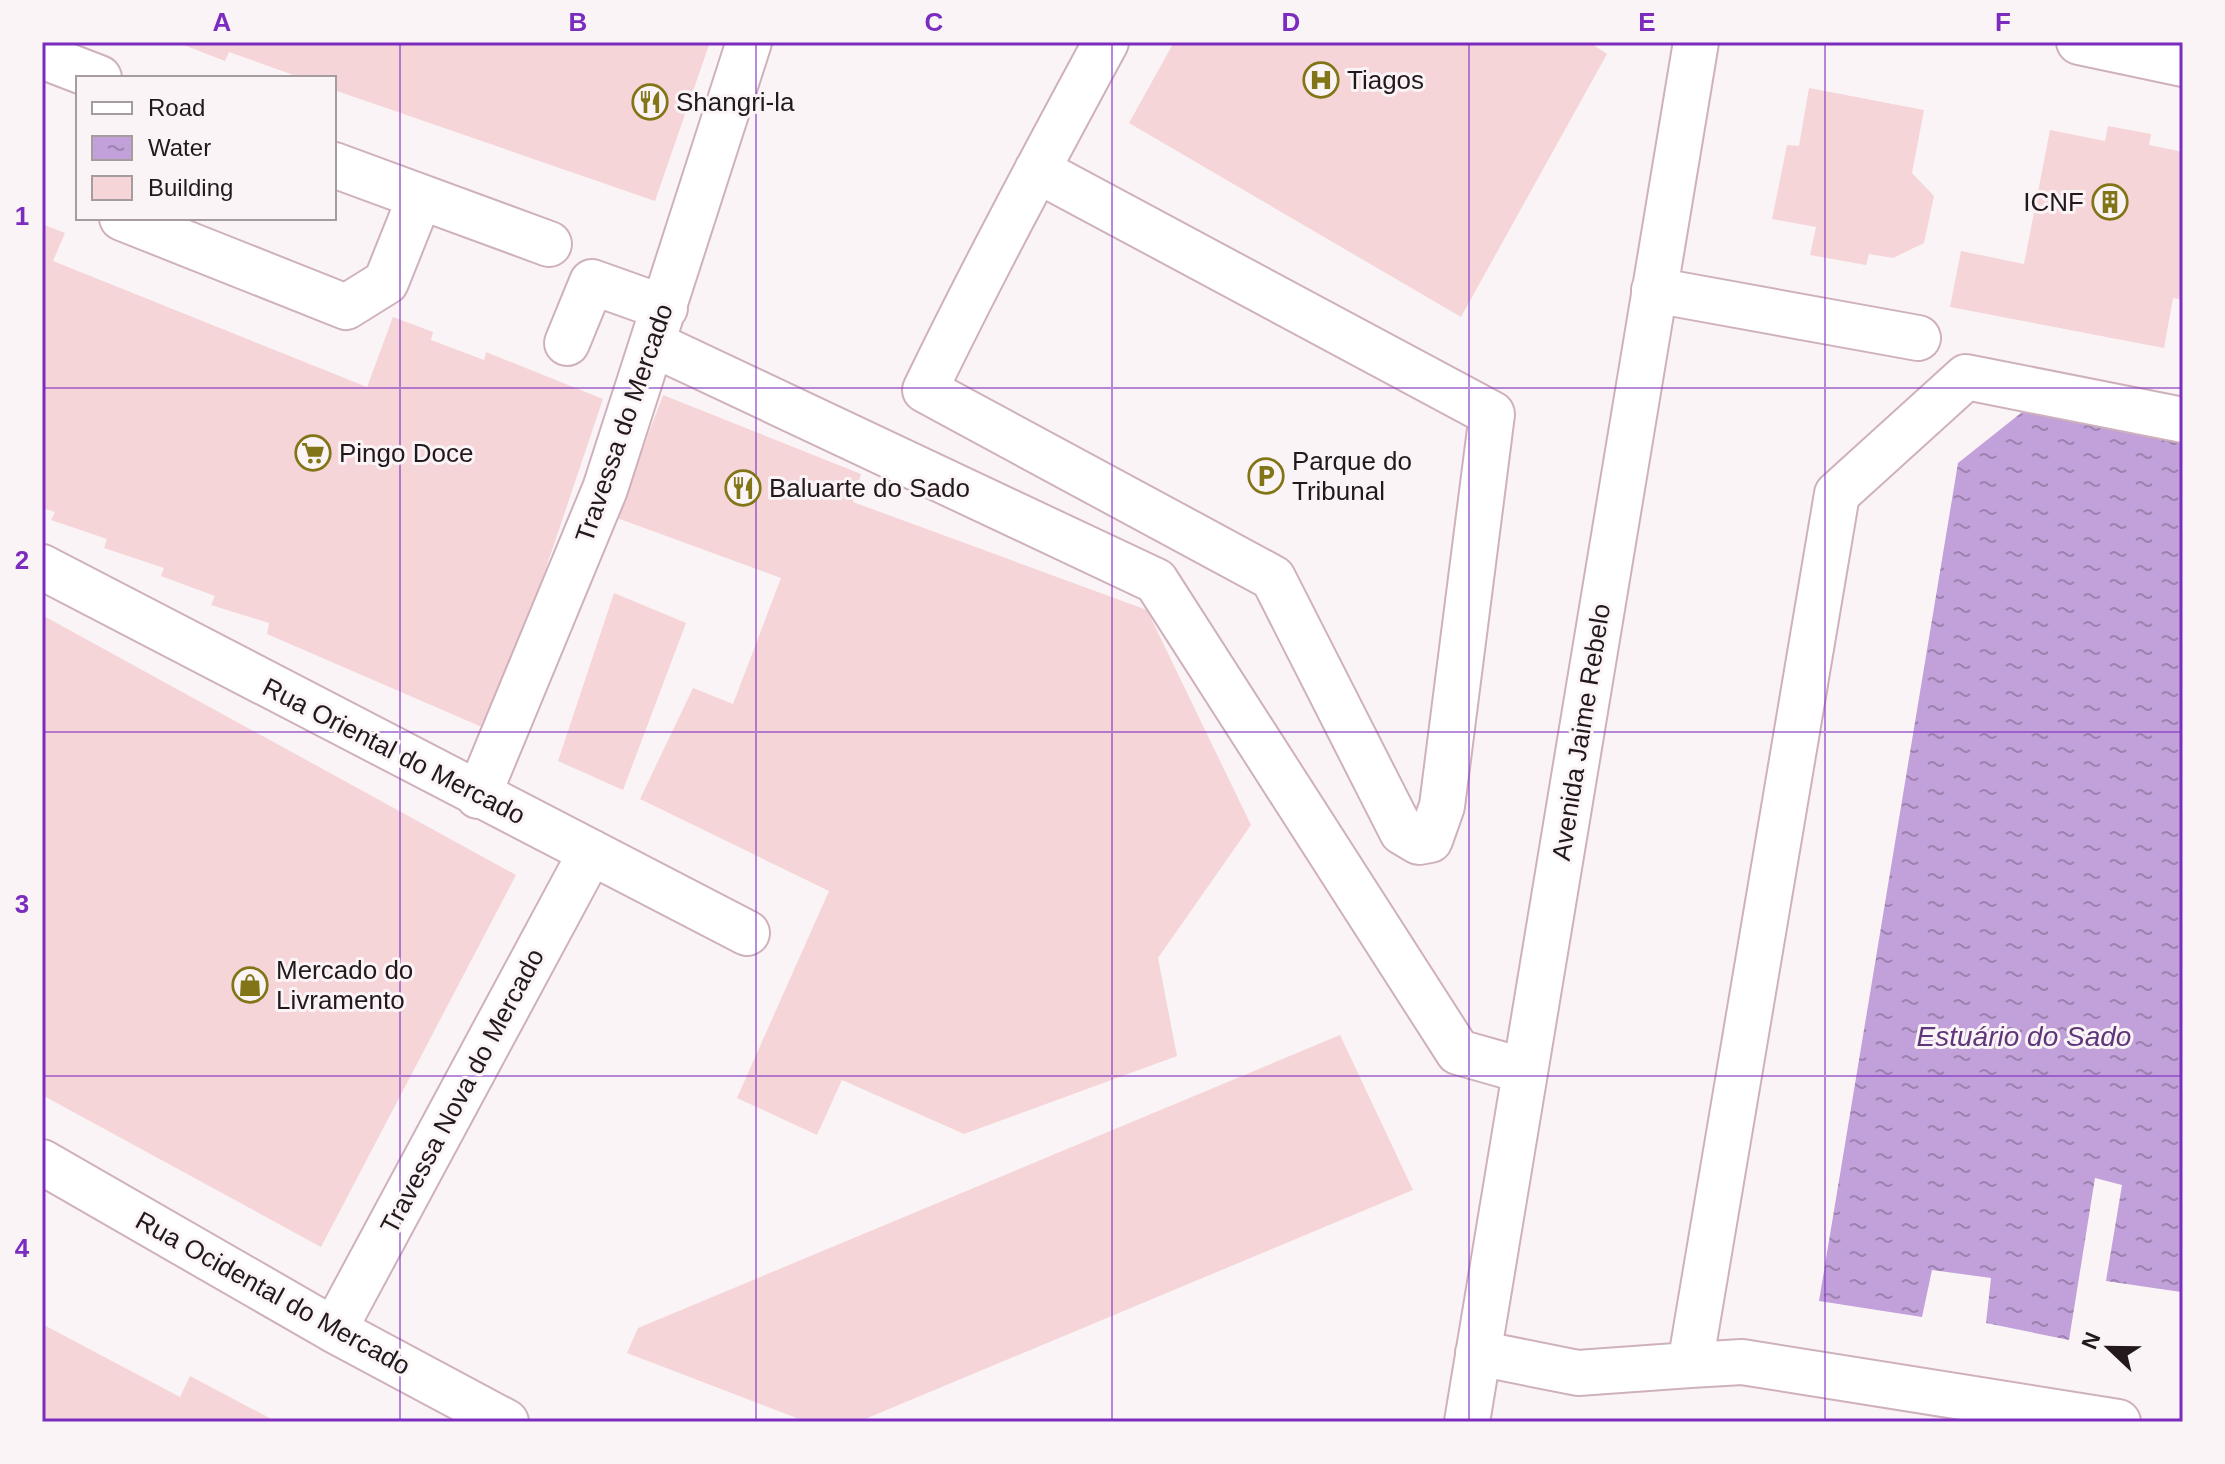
<svg xmlns="http://www.w3.org/2000/svg" width="2225" height="1464" viewBox="0 0 2225 1464" font-family="Helvetica,sans-serif">
	<defs>
		<pattern id="water-ripples" width="26" height="14" patternUnits="userSpaceOnUse" patternTransform="scale(2)"><rect width="26" height="14" fill="#c2a1da"/><path d="M2 4q2-2 4 0t4 0M15 11q2-2 4 0t4 0" fill="none" stroke="#9d82b0"/></pattern>
	</defs>
	<rect width="100%" height="100%" fill="#fbf4f7"/>
	<path fill="url(#water-ripples)" d="M 2026,409 L 2183,436 L 2183,1280 L 2181,1292 L 2106,1281 L 2122,1185 L 2095,1178 L 2069,1340 L 1986,1323 L 1991,1278 L 1932,1270 L 1922,1317 L 1819,1301 L 1958,463 Z"/>
	<path fill="#f5d5d7" d="M 176,42 L 710,42 L 655,201 L 334,90 L 334,78 L 302,78 L 229,52 L 225,61 Z
		M 1174,42 L 1589,42 L 1607,54 L 1461,317 L 1129,123 Z
		M 1809,88 L 1924,110 L 1912,173 L 1934,196 L 1924,243 L 1893,258 L 1869,254 L 1866,265 L 1810,255 L 1816,227 L 1772,219 L 1787,145 L 1799,146 Z
		M 2108,126 L 2151,134 L 2149,145 L 2183,152 L 2183,300 L 2173,298 L 2164,348 L 1950,307 L 1961,251 L 2024,264 L 2050,130 L 2105,141 Z
		M 42,224 L 65,233 L 53,261 L 367,387 L 393,317 L 433,332 L 431,340 L 484,360 L 486,352 L 603,399 L 491,731 L 267,634 L 269,623 L 211,605 L 215,596 L 161,576 L 164,568 L 104,548 L 107,539 L 51,520 L 55,512 L 42,508 Z
		M 663,395 L 861,474 L 853,502 L 1147,610 L 1251,825 L 1158,958 L 1177,1056 L 964,1134 L 842,1080 L 817,1135 L 737,1098 L 829,891 L 640,799 L 693,688 L 733,704 L 781,578 L 617,518 Z
		M 614,593 L 686,623 L 623,790 L 558,761 Z
		M 42,615 L 516,875 L 321,1247 L 42,1095 Z
		M 1340,1035 L 1413,1190 L 858,1422 L 807,1422 L 627,1353 L 638,1328 Z
		M 42,1324 L 180,1397 L 190,1376 L 277,1422 L 42,1422 Z"/>
	<g fill="none" stroke-linecap="round" stroke-linejoin="round">
		<defs>
			<path id="minor" d="M 2079,42 L 2183,64
				M 42,56 L 99,78
				M 334,165 L 549,244
				M 1037,170 L 1492,414 L 1442,806 L 1430,840 L 1419,842 L 1402,832 L 1273,578 L 925,390 C 982,272 1044,157 1106,42
				M 122,218 L 346,307 L 386,282 L 420,197
				M 1654,290 L 1918,338
				M 567,343 L 592,282 L 665,308
				M 653,344 L 1156,581 L 1458,1052 L 1525,1071
				M 42,567 L 747,933
				M 478,796 L 605,489 L 749,42
				M 42,1162 L 334,1330 L 506,1422
				M 334,1330 L 591,852
				M 1478,1353 L 1578,1373 L 1690,1365 L 1837,494 L 1966,377 L 2183,420
				M 1690,1365 L 1742,1362 L 2118,1422
				M 1467,1422 L 1696,42"/>
		</defs>
		<use href="#minor" stroke="#cfb1bc" stroke-width="48"/>
		<use href="#minor" stroke="#fff" stroke-width="44"/>
	</g>
	<path fill="none" stroke="#7b2cbf" stroke-width="2" stroke-opacity="0.55" d="M 400,42 L 400,1422M 756,42 L 756,1422M 1112,42 L 1112,1422M 1469,42 L 1469,1422M 1825,42 L 1825,1422M 42,388 L 2183,388M 42,732 L 2183,732M 42,1076 L 2183,1076"/>
	<defs>
		<symbol id="hospital-ring" viewBox="-11 -11 22 22"><circle r="9.5" fill="#fbf4f7" stroke="#827518" stroke-width="1.5"/><path d="M-5-5h3v3.5h4V-5h3V5h-3V1.5h-4V5h-3Z" fill="#827518"/></symbol>
		<symbol id="restaurant-ring" viewBox="-11 -11 22 22"><circle r="9.5" fill="#fbf4f7" stroke="#827518" stroke-width="1.5"/><path d="M-5-6h1v4h1v-4h1v4h1v-4h1v5L-1.5 .5V6h-2V.5L-5-1ZM5-6V6H3V1.5H1.5Q1.5-4 5-6Z" fill="#827518"/></symbol>
		<symbol id="building-ring" viewBox="-11 -11 22 22"><circle r="9.5" fill="#fbf4f7" stroke="#827518" stroke-width="1.5"/><path d="M-4-6H4V6H1V3H-1V6H-4ZM-2.5-4.3h1.7v1.8h-1.7ZM.8-4.3h1.7v1.8H.8ZM-2.5-1h1.7V.8h-1.7ZM.8-1h1.7V.8H.8Z" fill="#827518"/></symbol>
		<symbol id="supermarket-ring" viewBox="-11 -11 22 22"><circle r="9.5" fill="#fbf4f7" stroke="#827518" stroke-width="1.5"/><path d="M-6-5.5h2.5l.6 2H6L4.5 2H-2.5L-4.4-4H-6ZM-1.5 3.2a1.3 1.3 0 1 0 .1 0ZM3 3.2a1.3 1.3 0 1 0 .1 0Z" fill="#827518"/></symbol>
		<symbol id="parking-ring" viewBox="-11 -11 22 22"><circle r="9.5" fill="#fbf4f7" stroke="#827518" stroke-width="1.5"/><path d="M-3.5-5.5H1a3.5 3.5 0 0 1 0 7H-1V5.5H-3.5ZM-1-3.4V-.6H.8a1.4 1.4 0 0 0 0-2.8Z" fill="#827518"/></symbol>
		<symbol id="shop-ring" viewBox="-11 -11 22 22"><circle r="9.5" fill="#fbf4f7" stroke="#827518" stroke-width="1.5"/><path d="M-5-2.5h2.3a2.7 3.5 0 0 1 5.4 0H5L5.5 6h-11ZM-1.5-2.5h3a1.5 2.3 0 0 0-3 0Z" fill="#827518"/></symbol>
	</defs>
	<g fill-rule="evenodd">
		<use href="#hospital-ring" x="1301" y="60" width="40" height="40"/>
		<use href="#restaurant-ring" x="630" y="82" width="40" height="40"/>
		<use href="#building-ring" x="2090" y="182" width="40" height="40"/>
		<use href="#supermarket-ring" x="293" y="433" width="40" height="40"/>
		<use href="#parking-ring" x="1246" y="456" width="40" height="40"/>
		<use href="#restaurant-ring" x="723" y="468" width="40" height="40"/>
		<use href="#shop-ring" x="230" y="965" width="40" height="40"/>
	</g>
	<g text-anchor="middle" stroke-width="6" stroke-linejoin="round" paint-order="stroke">
		<g font-size="26" fill="#23191d" stroke="#fbf4f7" text-anchor="start">
			<text x="1347" y="89">Tiagos</text>
			<text x="676" y="111">Shangri-la</text>
			<text x="2084" y="211" text-anchor="end">ICNF</text>
			<text x="339" y="462">Pingo Doce</text>
			<text x="1292" y="470">Parque do<tspan x="1292" dy="30">Tribunal</tspan></text>
			<text x="769" y="497">Baluarte do Sado</text>
			<text x="276" y="979">Mercado do<tspan x="276" dy="30">Livramento</tspan></text>
		</g>
		<g font-size="26" fill="#23191d" stroke="#fbf4f7">
			<text transform="translate(624 423) rotate(-71)" y="9">Travessa do Mercado</text>
			<text transform="translate(1581 732) rotate(-81)" y="9">Avenida Jaime Rebelo</text>
			<text transform="translate(394 751) rotate(27)" y="9">Rua Oriental do Mercado</text>
			<text transform="translate(462 1091) rotate(-62)" y="9">Travessa Nova do Mercado</text>
			<text transform="translate(273 1293) rotate(29)" y="9">Rua Ocidental do Mercado</text>
		</g>
		<g font-size="28" font-style="italic" fill="#60367b" stroke="#fbf4f7">
			<text x="2024" y="1046">Estuário do Sado</text>
		</g>
	</g>
	<rect width="2225" height="1464" fill="none" stroke="#fbf4f7" stroke-width="88"/>
	<rect x="76" y="76" width="260" height="144" fill="#fbf4f7" stroke="#a59ca0" stroke-width="2"/>
	<rect x="92" y="102" width="40" height="12" fill="#ffffff" stroke="#a59ca0" stroke-width="2"/>
	<text x="148" y="116" font-size="24" fill="#23191d">Road</text>
	<rect x="92" y="136" width="40" height="24" fill="url(#water-ripples)" stroke="#a59ca0" stroke-width="2"/>
	<text x="148" y="156" font-size="24" fill="#23191d">Water</text>
	<rect x="92" y="176" width="40" height="24" fill="#f5d5d7" stroke="#a59ca0" stroke-width="2"/>
	<text x="148" y="196" font-size="24" fill="#23191d">Building</text>
	<g transform="translate(2109 1348) rotate(292)" stroke="#fbf4f7" stroke-width="6" paint-order="stroke">
	<path d="M0-6L14 30L0 20L-14 30Z" fill="#23191d"/>
	<text y="-12" font-size="22" font-weight="bold" text-anchor="middle" fill="#23191d">N</text>
	</g>
	<rect x="44" y="44" width="2137" height="1376" fill="none" stroke="#7b2cbf" stroke-width="3"/>
	<g font-size="26" text-anchor="middle" font-weight="bold" fill="#7b2cbf">
		<text x="222" y="31">A</text>
		<text x="578" y="31">B</text>
		<text x="934" y="31">C</text>
		<text x="1291" y="31">D</text>
		<text x="1647" y="31">E</text>
		<text x="2003" y="31">F</text>
		<text x="22" y="225">1</text>
		<text x="22" y="569">2</text>
		<text x="22" y="913">3</text>
		<text x="22" y="1257">4</text>
	</g>
</svg>
